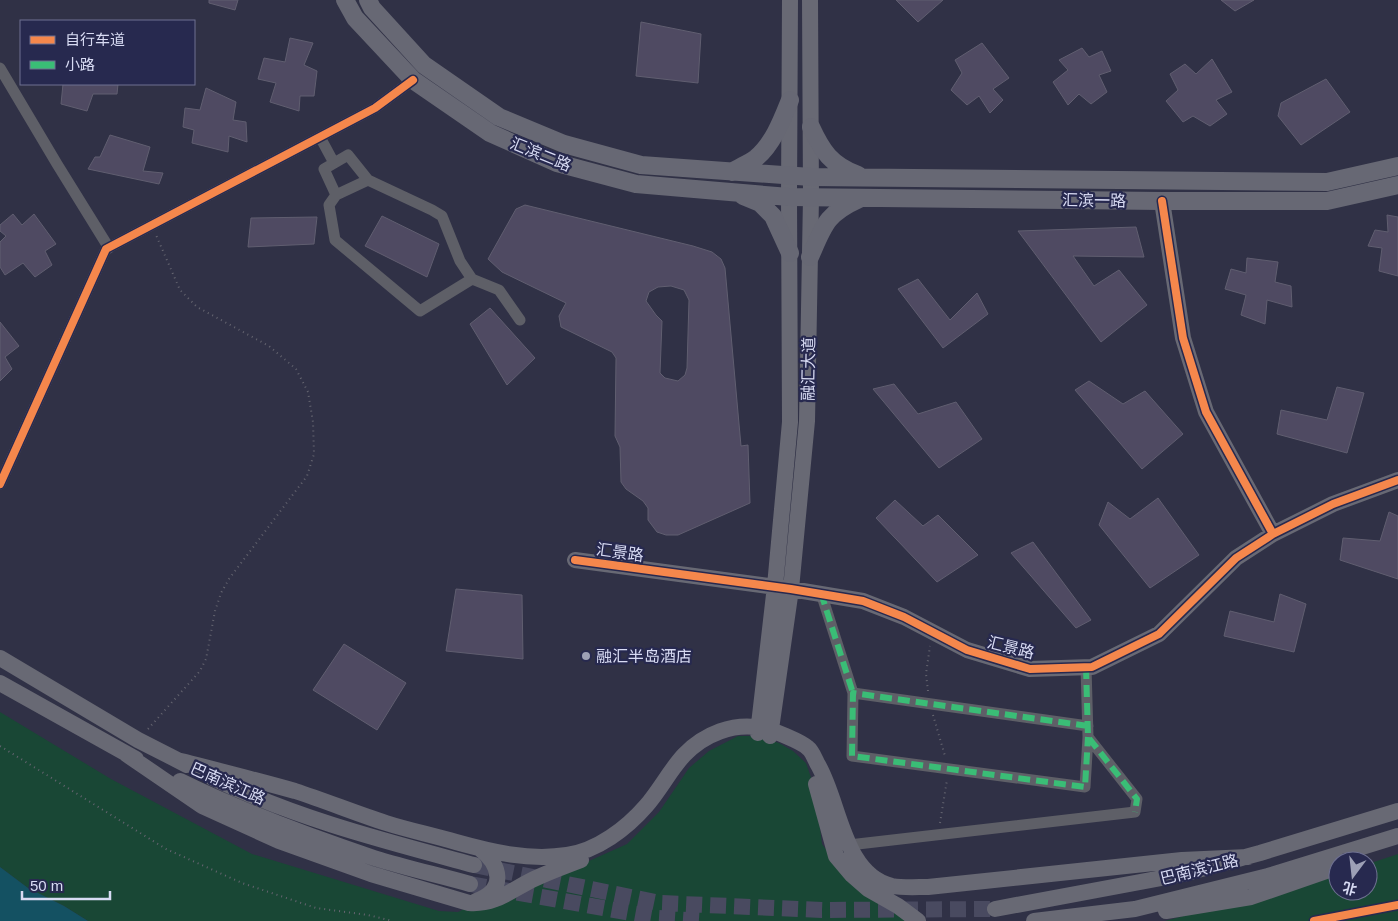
<svg xmlns="http://www.w3.org/2000/svg" width="1398" height="921" viewBox="0 0 1398 921" font-family="Helvetica,'Noto Sans SC',sans-serif">
	<rect width="100%" height="100%" fill="#303146"/>
	<path fill="#194735" d="M 0,712 L 111,779 L 252,854 L 439,911 L 458,912 L 545,868 L 589,861 L 627,844 L 659,812 L 689,768 L 709,751 L 738,736 L 755,736 L 779,743 L 793,751 L 806,763 L 815,789 L 822,844 L 836,863 L 910,921 L 88,921 L 64,906 L 28,888 L 0,867 Z
		M 1398,854 L 1398,921 L 1165,921 L 1338,874 L 1338,891 L 1368,891 L 1368,864 Z"/>
	<path fill="#145162" d="M 0,867 L 28,888 L 64,906 L 88,921 L 0,921 Z"/>
	<path fill="#4f4a62" stroke="#605e70" fill-rule="evenodd" d="M 209,0 L 238,0 L 235,10 L 209,3 Z
		M 896,0 L 943,0 L 918,22 Z
		M 1221,0 L 1254,0 L 1235,11 Z
		M 641,22 L 701,34 L 698,83 L 636,76 Z
		M 290,38 L 313,43 L 304,65 L 317,71 L 314,96 L 300,96 L 299,111 L 270,102 L 276,83 L 258,79 L 264,58 L 285,62 Z
		M 982,43 L 1009,78 L 993,89 L 1003,100 L 990,113 L 979,96 L 967,105 L 951,90 L 962,73 L 955,60 Z
		M 1082,48 L 1089,57 L 1102,51 L 1111,71 L 1099,75 L 1107,92 L 1091,104 L 1079,94 L 1068,105 L 1053,82 L 1068,70 L 1059,60 Z
		M 1212,59 L 1232,92 L 1216,100 L 1227,114 L 1210,126 L 1193,116 L 1183,122 L 1166,101 L 1178,90 L 1170,74 L 1185,64 L 1196,74 Z
		M 1326,79 L 1350,112 L 1301,145 L 1278,116 L 1281,103 Z
		M 63,84 L 118,84 L 117,94 L 93,94 L 87,111 L 61,104 Z
		M 206,88 L 236,102 L 233,120 L 246,122 L 247,142 L 229,136 L 228,152 L 192,143 L 194,130 L 183,127 L 185,108 L 200,110 Z
		M 110,135 L 150,147 L 143,171 L 163,173 L 159,184 L 88,169 L 95,157 L 100,157 Z
		M 525,205 L 693,246 L 712,252 L 721,259 L 725,268 L 741,446 L 748,445 L 750,503 L 678,535 L 666,535 L 657,532 L 648,520 L 648,508 L 643,501 L 626,489 L 621,482 L 620,447 L 615,436 L 616,358 L 612,352 L 561,327 L 559,316 L 566,303 L 502,272 L 488,259 L 516,209 ZM 671,286 L 684,290 L 689,300 L 687,368 L 685,375 L 678,381 L 665,378 L 660,373 L 662,321 L 656,315 L 646,301 L 649,292 L 658,287 Z
		M 13,214 L 22,225 L 34,214 L 56,244 L 45,251 L 52,265 L 35,277 L 23,263 L 5,275 L 0,267 L 0,242 L 6,236 L 0,231 L 0,225 Z
		M 1387,215 L 1398,217 L 1398,276 L 1379,271 L 1382,248 L 1368,246 L 1375,230 L 1388,232 Z
		M 382,216 L 439,244 L 427,277 L 365,246 Z
		M 317,217 L 314,244 L 248,247 L 251,218 Z
		M 1136,227 L 1144,257 L 1073,256 L 1094,286 L 1119,270 L 1147,305 L 1101,342 L 1018,231 Z
		M 1247,258 L 1278,262 L 1275,282 L 1291,286 L 1292,307 L 1267,300 L 1265,324 L 1241,315 L 1246,295 L 1225,289 L 1231,269 L 1246,273 Z
		M 918,279 L 950,320 L 977,293 L 988,314 L 943,348 L 898,289 Z
		M 490,308 L 535,358 L 507,385 L 470,324 Z
		M 0,322 L 19,346 L 5,357 L 12,369 L 0,381 Z
		M 1089,381 L 1123,404 L 1145,391 L 1183,434 L 1142,469 L 1075,390 Z
		M 894,384 L 918,414 L 956,402 L 982,439 L 939,468 L 873,389 Z
		M 1337,387 L 1364,393 L 1347,453 L 1277,434 L 1281,410 L 1327,420 Z
		M 1158,498 L 1199,555 L 1150,588 L 1099,525 L 1108,502 L 1130,519 Z
		M 895,500 L 923,526 L 938,515 L 978,555 L 937,582 L 876,518 Z
		M 1389,512 L 1398,516 L 1398,579 L 1340,560 L 1343,538 L 1380,541 Z
		M 1033,542 L 1091,620 L 1076,628 L 1011,553 Z
		M 456,589 L 522,595 L 523,659 L 446,651 Z
		M 1280,594 L 1306,604 L 1294,652 L 1224,636 L 1230,611 L 1274,622 Z
		M 344,644 L 406,683 L 377,730 L 313,690 Z"/>
	<g fill="none" stroke-linecap="round" stroke-linejoin="round">
		<path stroke="#494a60" stroke-width="16" stroke-dasharray="16 8" stroke-linecap="butt" d="M 474,865 L 660,903 L 822,910 L 995,909
			M 470,884 L 658,918 L 702,921"/>
		<path stroke="#656570" stroke-width="2" stroke-dasharray="1 4" stroke-linecap="butt" d="M 928,691 L 926,674 L 930,646
			M 933,715 L 945,756
			M 148,729 L 200,671 L 206,659 L 215,611 L 221,593 L 229,579 L 307,476 L 314,454 L 313,422 L 308,392 L 296,369 L 269,346 L 197,307 L 180,290 L 156,235
			M 0,746 L 166,849 L 242,883 L 316,908 L 368,915 L 393,921
			M 940,823 L 947,780"/>
		<path stroke="#5e5f67" stroke-width="11" d="M 0,68 L 57,164 L 109,248
			M 320,137 L 334,163
			M 368,180 L 336,195 L 329,205 L 335,240 L 420,311 L 472,279
			M 336,195 L 324,169 L 348,155 L 368,180 L 432,210 L 442,216 L 460,261 L 472,279 L 499,290 L 520,320
			M 0,484 L 106,249 L 375,108 L 413,80
			M 821,593 L 853,693
			M 1088,726 L 853,693 L 852,756 L 1085,787 L 1088,737
			M 849,845 L 1135,812 L 1137,799 L 1088,737 L 1086,667"/>
		<path stroke="#686974" stroke-width="16" d="M 1162,201 L 1183,338 L 1206,412 L 1273,534
			M 575,560 L 791,589 L 863,601 L 904,617 L 967,650 L 1030,669 L 1092,667 L 1159,634 L 1236,558 L 1273,534 L 1333,504 L 1398,480
			M 0,658 L 138,740 L 187,765
			M 0,683 L 136,759
			M 758,733 L 775,586 L 790,422 L 789,197 L 790,0
			M 770,736 L 791,589 L 807,421 L 811,197 L 810,0
			M 126,754 L 202,806 L 279,841 L 371,874 L 469,903 C 496,905 511,890 534,879 C 549,872 565,866 581,860
			M 177,760 C 216,770 256,780 295,791 C 326,801 355,813 386,823 C 408,830 432,835 456,842 C 492,852 529,861 567,855 C 597,851 627,828 646,806 C 660,790 670,770 684,755 C 704,734 734,722 762,728 C 771,729 802,742 808,748 C 812,751 815,759 817,763 C 840,800 842,874 892,886 C 903,888 917,887 928,887 L 1182,860 L 1248,857
			M 211,777 C 294,818 385,841 474,865
			M 180,781 C 243,812 308,836 374,858 C 406,868 438,875 470,884
			M 816,784 L 836,856 L 852,875 L 868,889 L 898,906 L 918,921
			M 476,901 C 507,890 501,865 479,848
			M 995,909 L 1183,874 L 1260,853 L 1398,811
			M 1166,911 L 1251,897 L 1338,867
			M 1034,921 L 1135,909 L 1268,876 L 1398,836"/>
		<path stroke="#676874" stroke-width="18" d="M 345,0 L 355,18 L 413,80 L 490,133 L 557,163 L 636,184 L 789,197 L 1162,201 L 1327,201 L 1398,185
			M 368,0 L 372,8 L 424,65 L 499,117 L 564,144 L 641,165 L 811,177 L 1327,182 L 1398,166
			M 811,127 C 822,151 831,165 858,175
			M 732,172 C 740,167 749,163 756,158 C 773,144 782,120 790,100
			M 743,196 L 760,203 L 773,216 L 790,253
			M 810,257 C 824,225 826,214 859,199"/>
		<path stroke="#3abd76" stroke-width="6" stroke-dasharray="12 6" stroke-linecap="butt" d="M 821,593 L 853,693
			M 1086,667 L 1088,737 L 1137,799 L 1135,812
			M 1088,726 L 853,693 L 852,756 L 1085,787 L 1088,737"/>
		<defs>
			<path id="cycleway" d="M 1162,201 L 1183,338 L 1206,412 L 1273,534
				M 0,484 L 106,249 L 375,108 L 413,80
				M 575,560 L 791,589 L 863,601 L 904,617 L 967,650 L 1030,669 L 1092,667 L 1159,634 L 1236,558 L 1273,534 L 1333,504 L 1398,480
				M 1314,921 L 1398,905"/>
		</defs>
		<use href="#cycleway" stroke="#27294f" stroke-width="11"/>
		<use href="#cycleway" stroke="#f5874c" stroke-width="8"/>
	</g>
	<circle fill="#9da0b6" stroke="#27294f" stroke-width="2" cx="586" cy="656" r="5"/>
	<g text-anchor="middle" stroke-width="4.5" stroke-linejoin="round" paint-order="stroke">
		<g font-size="16" fill="#d8dbf3" stroke="#27294f">
			<text transform="translate(541 154) rotate(22)" y="6">汇滨二路</text>
			<text transform="translate(1094 200) rotate(1)" y="6">汇滨一路</text>
			<text transform="translate(808 369) rotate(-89)" y="6">融汇大道</text>
			<text transform="translate(620 552) rotate(8)" y="6">汇景路</text>
			<text transform="translate(1011 647) rotate(14)" y="6">汇景路</text>
			<text transform="translate(228 783) rotate(24)" y="6">巴南滨江路</text>
			<text transform="translate(1199 869) rotate(-14)" y="6">巴南滨江路</text>
		</g>
		<g font-size="16" fill="#d8dbf3" stroke="#27294f" text-anchor="start">
			<text x="596" y="662">融汇半岛酒店</text>
		</g>
	</g>
	<rect x="20" y="20" width="175" height="65" fill="#27294f" stroke="#6e7091"/>
	<rect x="30" y="36" width="25" height="8" fill="#f5874c" stroke="#6e7091"/>
	<text x="65" y="45" font-size="15" fill="#d8dbf3">自行车道</text>
	<rect x="30" y="61" width="25" height="8" fill="#3abd76" stroke="#6e7091"/>
	<text x="65" y="70" font-size="15" fill="#d8dbf3">小路</text>
	<g transform="translate(1353 876) rotate(195)"><circle r="24" fill="#27294f" stroke="#6e7091"/>
	<path d="M0-4L9 19L0 12L-9 19Z" fill="#9da0b6"/>
	<text y="-8" font-size="14" font-weight="bold" text-anchor="middle" fill="#d8dbf3">北</text>
	</g>
	<path d="M22 891v8h88v-8" fill="none" stroke="#d8dbf3" stroke-width="2.5"/>
	<text x="30" y="891" font-size="15" fill="#d8dbf3" stroke="#27294f" stroke-width="4" paint-order="stroke">50 m</text>
</svg>
